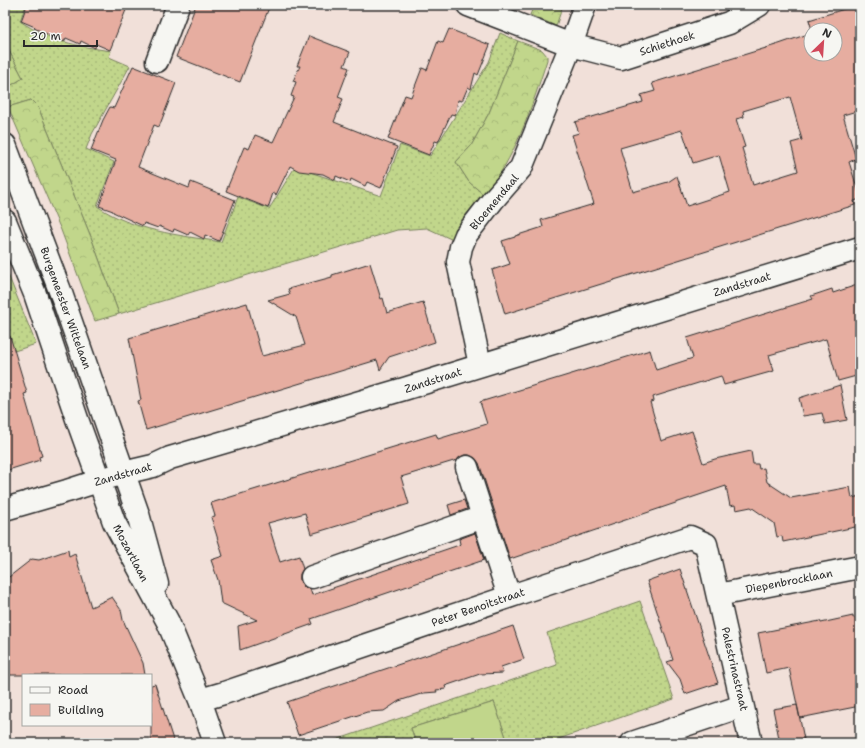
<svg xmlns="http://www.w3.org/2000/svg" width="865" height="748" viewBox="0 0 865 748" font-family="'Shantell Sans',sans-serif">
	<defs>
		<pattern id="grass-dots" width="8" height="8" patternUnits="userSpaceOnUse"><rect width="8" height="8" fill="#c1d68b"/><path d="M2 2h.1M6 6h.1" fill="none" stroke="#a6b878" stroke-width="1.8" stroke-linecap="round"/></pattern>
		<pattern id="forest-crowns" width="20" height="18" patternUnits="userSpaceOnUse"><rect width="20" height="18" fill="#c1d68b"/><path d="M2 6a3 3 0 1 1 6 0M12 15a3 3 0 1 1 6 0" fill="none" stroke="#a6b878"/></pattern>
	</defs>
	<rect width="100%" height="100%" fill="#f1e0d9"/>
	<filter id="ink" filterUnits="userSpaceOnUse"><feTurbulence type="fractalNoise" baseFrequency=".025" numOctaves="2"/><feDisplacementMap in="SourceGraphic" scale="8" xChannelSelector="R" yChannelSelector="G"/><feConvolveMatrix kernelMatrix="1 2 1 2 8 2 1 2 1" color-interpolation-filters="sRGB"/></filter>
	<g filter="url(#ink)">
		<path fill="url(#grass-dots)" stroke="#76805b" d="M 5,5 L 26,5 L 20,21 C 49,41 77,46 111,51 L 109,57 L 130,66 L 92,134 L 86,149 L 114,162 L 97,206 C 133,231 179,235 221,242 L 238,197 L 269,209 L 295,167 L 381,196 L 400,145 L 430,156 L 489,62 L 500,33 L 518,41 L 489,113 L 471,146 L 456,162 L 469,182 L 483,194 L 460,222 L 453,240 L 427,228 L 397,230 L 119,314 L 91,237 L 38,107 L 31,100 L 8,107 L 5,100 L 5,89 L 23,78 L 5,43 Z
			M 5,267 L 36,344 L 5,354 Z
			M 640,601 L 674,699 L 547,743 L 508,743 L 494,702 L 411,728 L 416,743 L 327,743 L 557,665 L 547,633 Z"/>
		<path fill="url(#forest-crowns)" stroke="#76805b" d="M 534,5 L 563,5 L 556,26 L 530,15 Z
			M 518,41 L 542,50 L 547,56 L 547,60 C 534,100 514,165 483,194 L 469,182 L 456,162 L 471,146 L 489,113 Z
			M 5,43 L 23,78 L 5,89 Z
			M 31,100 L 38,107 L 91,237 L 119,314 L 95,321 L 61,230 L 8,107 Z"/>
		<path fill="#c1d68b" stroke="#76805b" d="M 494,702 L 508,743 L 416,743 L 411,728 Z"/>
		<path fill="#e6ada0" stroke="#2b2b2b" fill-rule="evenodd" d="M 27,5 L 128,5 L 110,50 L 96,44 L 95,48 L 81,41 L 80,44 L 66,38 L 64,42 L 34,28 L 35,27 L 21,21 Z
			M 196,5 L 270,5 L 240,82 L 176,57 Z
			M 857,5 L 860,5 L 860,110 L 843,115 L 856,159 L 849,162 L 860,197 L 860,199 L 854,201 L 855,205 L 505,314 L 492,270 L 510,264 L 502,241 L 515,237 L 515,236 L 543,227 L 541,220 L 594,204 L 572,135 L 579,133 L 575,122 L 643,102 L 641,95 L 655,91 L 652,83 L 779,44 L 811,33 L 811,54 L 835,54 L 835,30 L 812,30 L 809,20 ZM 790,97 L 802,140 L 791,143 L 798,171 L 753,185 L 742,148 L 745,147 L 736,119 L 744,117 L 743,111 ZM 682,130 L 693,163 L 719,155 L 730,192 L 687,206 L 677,176 L 668,182 L 633,192 L 620,148 Z
			M 449,29 L 490,45 L 478,75 L 475,73 L 471,89 L 468,87 L 462,101 L 458,100 L 455,115 L 451,114 L 438,142 L 435,141 L 429,155 L 388,139 L 405,95 L 411,97 L 422,68 L 427,70 L 438,41 L 443,43 Z
			M 309,36 L 350,52 L 344,66 L 349,68 L 338,97 L 343,99 L 334,122 L 397,147 L 381,188 L 367,182 L 365,186 L 351,179 L 350,182 L 336,176 L 335,180 L 323,174 L 299,171 L 290,166 L 276,195 L 273,193 L 268,208 L 226,191 L 244,147 L 249,149 L 255,135 L 273,142 L 294,97 L 291,96 L 296,82 L 293,81 L 300,66 L 297,66 Z
			M 133,66 L 176,83 L 159,127 L 154,125 L 138,167 L 189,188 L 191,182 L 235,200 L 219,241 L 205,235 L 204,239 L 190,232 L 188,235 L 174,229 L 173,232 L 159,226 L 158,228 L 144,223 L 143,226 L 113,212 L 113,211 L 99,206 L 116,160 L 91,150 L 103,120 L 110,107 L 114,108 Z
			M 370,263 L 381,299 L 383,298 L 387,313 L 423,302 L 435,342 L 389,357 L 380,370 L 377,360 L 146,430 L 138,401 L 141,400 L 129,338 L 247,303 L 262,356 L 305,345 L 296,317 L 268,300 L 290,294 L 288,289 L 332,277 L 332,275 Z
			M 860,284 L 860,375 L 838,381 L 826,339 L 769,355 L 774,371 L 724,385 L 721,376 L 653,397 L 654,401 L 650,402 L 661,441 L 692,431 L 703,463 L 715,459 L 751,451 L 753,464 L 758,464 L 759,469 L 764,468 L 767,482 L 791,498 L 850,487 L 852,498 L 860,496 L 860,526 L 783,542 L 782,536 L 777,537 L 774,523 L 751,507 L 736,510 L 735,505 L 730,506 L 726,486 L 510,559 L 479,463 L 475,458 L 469,455 L 464,455 L 457,460 L 401,477 L 409,504 L 311,534 L 305,513 L 268,523 L 280,562 L 299,556 L 303,569 L 300,574 L 300,581 L 304,587 L 310,589 L 312,595 L 459,545 L 460,544 L 459,539 L 475,533 L 484,560 L 311,619 L 313,624 L 240,650 L 238,626 L 257,620 L 221,603 L 218,580 L 211,560 L 223,556 L 211,517 L 215,516 L 211,503 L 436,434 L 438,439 L 487,424 L 480,402 L 650,350 L 656,370 L 693,358 L 687,338 L 813,299 L 811,296 L 832,289 L 833,293 Z
			M 10,336 L 27,393 L 24,394 L 42,456 L 39,457 L 40,460 L 5,471 L 5,337 Z
			M 840,385 L 847,420 L 825,424 L 822,413 L 803,416 L 799,398 Z
			M 464,500 L 467,509 L 451,515 L 448,505 Z
			M 68,550 L 69,557 L 75,554 L 91,607 L 112,597 L 121,610 L 123,620 L 143,663 L 145,675 L 5,675 L 5,580 L 32,559 L 39,560 Z
			M 680,569 L 718,683 L 685,694 L 680,679 L 667,662 L 673,660 L 647,581 Z
			M 853,616 L 853,618 L 860,616 L 860,706 L 800,718 L 789,668 L 766,673 L 758,633 L 820,621 L 821,623 Z
			M 513,626 L 524,659 L 501,667 L 503,673 L 480,674 L 445,686 L 446,689 L 436,690 L 437,692 L 424,693 L 399,701 L 384,711 L 367,712 L 298,735 L 287,702 Z
			M 155,684 L 174,743 L 151,743 L 151,685 Z
			M 797,705 L 804,739 L 780,743 L 773,709 Z"/>
		<g fill="none" stroke-linecap="round" stroke-linejoin="round">
			<defs>
				<path id="minor" d="M 468,5 L 571,45 L 621,58 L 729,23 L 759,5
					M 157,61 L 178,5
					M 5,145 L 62,296 L 110,434 L 138,514 L 157,584
					M 5,221 L 35,294 L 77,419 L 114,522 L 168,622 L 200,700 L 215,743
					M 480,365 L 458,262 L 461,247 L 466,235 L 493,200 L 521,168 L 571,45 L 585,5
					M 467,467 L 483,517
					M 5,509 L 67,491 L 123,473 L 153,466 L 170,458 L 404,389 L 860,248
					M 312,577 L 483,517 L 509,596
					M 718,595 L 860,567
					M 200,700 L 224,693 L 523,592 L 690,537 L 706,544 L 751,743
					M 632,743 L 742,706"/>
			</defs>
			<use href="#minor" stroke="#2b2b2b" stroke-width="25"/>
			<use href="#minor" stroke="#f6f6f2" stroke-width="22"/>
		</g>
	</g>
	<g text-anchor="middle" stroke-width="3" stroke-linejoin="round" paint-order="stroke">
		<g font-size="11" fill="#2b2b2b" stroke="#f6f6f2">
			<text transform="translate(667 43) rotate(-18)" y="4">Schiethoek</text>
			<text transform="translate(494 202) rotate(-50)" y="4">Bloemendaal</text>
			<text transform="translate(742 284) rotate(-17)" y="4">Zandstraat</text>
			<text transform="translate(66 308) rotate(70)" y="4">Burgemeester Wittelaan</text>
			<text transform="translate(433 380) rotate(-18)" y="4">Zandstraat</text>
			<text transform="translate(123 474) rotate(-16)" y="4">Zandstraat</text>
			<text transform="translate(131 553) rotate(62)" y="4">Mozartlaan</text>
			<text transform="translate(789 581) rotate(-11)" y="4">Diepenbrocklaan</text>
			<text transform="translate(478 607) rotate(-19)" y="4">Peter Benoitstraat</text>
			<text transform="translate(735 669) rotate(77)" y="4">Palestrinastraat</text>
		</g>
	</g>
	<rect width="865" height="748" fill="none" stroke="#f6f6f2" stroke-width="20"/>
	<rect x="10" y="10" width="845" height="728" fill="none" stroke="#2b2b2b" stroke-width="1.5" filter="url(#ink)"/>
	<rect x="22" y="674" width="130" height="52" fill="#f6f6f2" stroke="#a5a5a2"/>
	<rect x="30" y="687" width="20" height="6" fill="#f6f6f2" stroke="#a5a5a2"/>
	<text x="58" y="694" font-size="12" fill="#2b2b2b">Road</text>
	<rect x="30" y="704" width="20" height="12" fill="#e6ada0" stroke="#a5a5a2"/>
	<text x="58" y="714" font-size="12" fill="#2b2b2b">Building</text>
	<g transform="translate(823 42) rotate(25)"><circle r="19" fill="#f6f6f2" stroke="#a5a5a2"/>
	<path d="M0-3L7 15L0 10L-7 15Z" fill="#d1495b"/>
	<text y="-6" font-size="11" font-weight="bold" text-anchor="middle" fill="#2b2b2b">N</text>
	</g>
	<path d="M24 40v6h73v-6" fill="none" stroke="#2b2b2b" stroke-width="2"/>
	<text x="30" y="40" font-size="12" fill="#2b2b2b" stroke="#f6f6f2" stroke-width="3" paint-order="stroke">20 m</text>
</svg>
